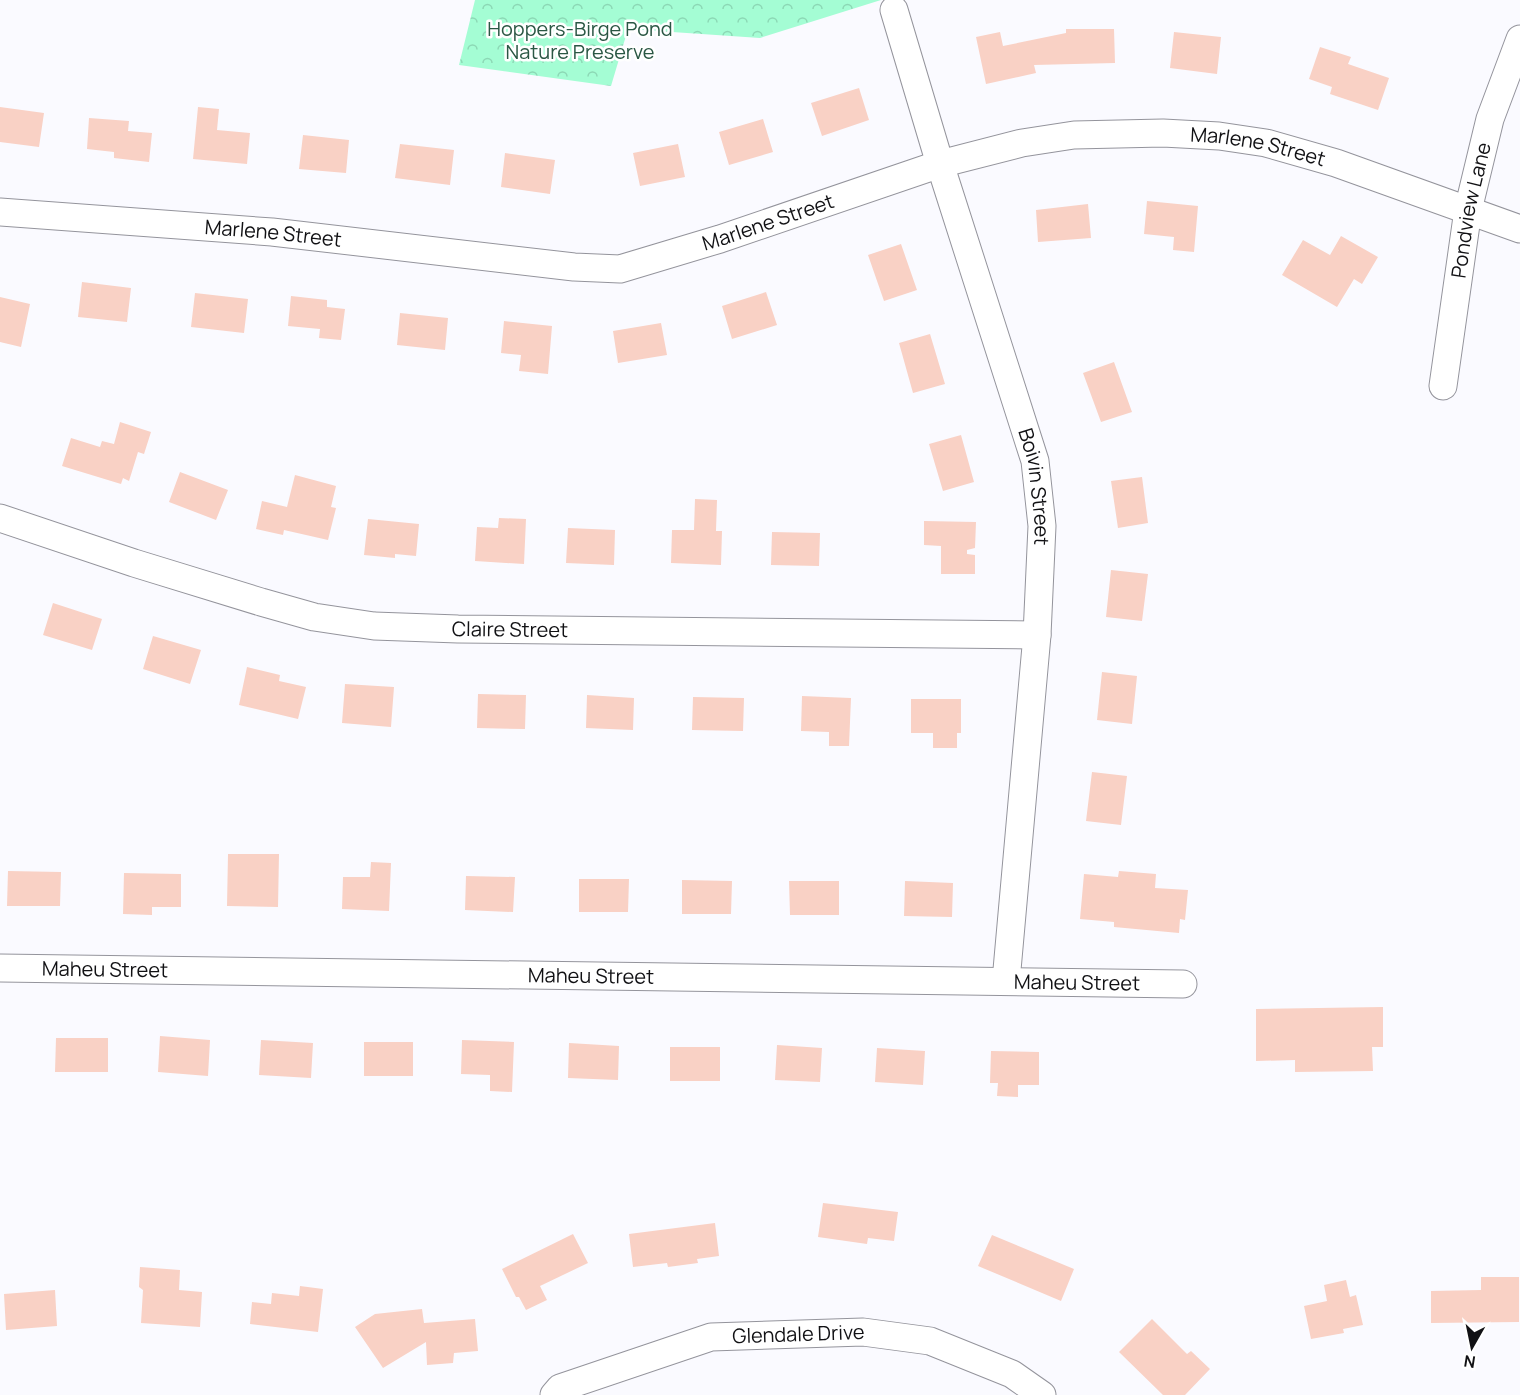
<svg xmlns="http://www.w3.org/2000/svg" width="1520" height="1395" viewBox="0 0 1520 1395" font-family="Manrope,sans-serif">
	<defs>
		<pattern id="forest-crowns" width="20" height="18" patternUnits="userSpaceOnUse" patternTransform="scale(1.5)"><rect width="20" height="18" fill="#a4fdd4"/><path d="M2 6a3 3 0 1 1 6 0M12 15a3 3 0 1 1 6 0" fill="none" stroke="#8cd8b5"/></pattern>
	</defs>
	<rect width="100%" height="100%" fill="#fafaff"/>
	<path fill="url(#forest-crowns)" d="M 475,0 L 881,0 L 760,38 L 628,29 L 611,86 L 459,65 Z"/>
	<path fill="#f9d1c5" d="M 1066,29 L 1114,29 L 1115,63 L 1034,65 L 1036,73 L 986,84 L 976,37 L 1000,32 L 1003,46 L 1066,33 Z
		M 1174,32 L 1221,37 L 1217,74 L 1170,68 Z
		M 1320,47 L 1351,57 L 1348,64 L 1389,78 L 1378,110 L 1330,94 L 1332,87 L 1309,79 Z
		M 859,88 L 869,120 L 822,136 L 811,103 Z
		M 0,107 L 44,113 L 39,147 L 0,142 Z
		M 198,107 L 219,109 L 217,130 L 250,133 L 247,164 L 193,159 Z
		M 89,118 L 129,121 L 128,131 L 152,133 L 149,162 L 114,158 L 114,152 L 87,149 Z
		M 763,119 L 773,152 L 729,165 L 719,132 Z
		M 303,135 L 349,140 L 346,173 L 299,169 Z
		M 400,144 L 454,150 L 450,185 L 395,178 Z
		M 678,144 L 685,177 L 640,186 L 633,153 Z
		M 505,153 L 555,160 L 550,194 L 501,187 Z
		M 1147,201 L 1198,206 L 1194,252 L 1173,250 L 1174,237 L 1144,234 Z
		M 1088,204 L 1091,238 L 1038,242 L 1036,210 Z
		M 1341,236 L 1378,257 L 1362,284 L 1354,279 L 1337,307 L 1282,275 L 1303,240 L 1330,255 Z
		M 901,244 L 917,290 L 884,301 L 868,255 Z
		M 82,282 L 131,288 L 127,322 L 78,317 Z
		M 766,292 L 777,325 L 732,339 L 722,306 Z
		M 195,293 L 248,299 L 244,333 L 191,327 Z
		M 291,296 L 327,300 L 327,307 L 345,309 L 341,340 L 319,338 L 320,329 L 288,326 Z
		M 0,297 L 30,304 L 21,347 L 0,342 Z
		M 400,313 L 448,318 L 445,350 L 397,345 Z
		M 504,321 L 552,326 L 548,374 L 519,371 L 521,355 L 501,353 Z
		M 661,323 L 667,355 L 618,363 L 613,331 Z
		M 930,334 L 945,384 L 913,393 L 899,343 Z
		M 1114,362 L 1132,412 L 1101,422 L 1083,373 Z
		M 120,422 L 151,432 L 144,454 L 138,452 L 129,481 L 123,478 L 121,484 L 62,466 L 71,438 L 100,447 L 102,441 L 114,444 Z
		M 961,435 L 974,482 L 943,491 L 929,444 Z
		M 180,472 L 228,490 L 216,520 L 169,502 Z
		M 295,475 L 336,486 L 331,507 L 336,508 L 328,540 L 284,530 L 283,535 L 256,529 L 262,501 L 287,507 Z
		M 1142,477 L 1148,523 L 1118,528 L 1111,481 Z
		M 695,499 L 717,500 L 716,531 L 722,531 L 721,565 L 671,563 L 672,530 L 694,530 Z
		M 499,518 L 526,519 L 524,564 L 475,561 L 477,527 L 498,528 Z
		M 368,519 L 419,524 L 416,556 L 395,554 L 395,558 L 364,555 Z
		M 924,521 L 976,522 L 975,548 L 967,550 L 967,554 L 975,555 L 975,574 L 941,574 L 941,546 L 924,545 Z
		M 568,528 L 615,530 L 614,565 L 566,563 Z
		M 772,532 L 820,533 L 819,566 L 771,565 Z
		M 1111,570 L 1148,574 L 1142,621 L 1106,617 Z
		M 53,603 L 102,619 L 92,650 L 43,635 Z
		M 153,636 L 201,650 L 190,684 L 143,669 Z
		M 247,667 L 280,675 L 279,681 L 306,687 L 298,719 L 239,705 Z
		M 1102,672 L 1137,676 L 1132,724 L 1097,720 Z
		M 345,684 L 394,687 L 391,727 L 342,723 Z
		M 478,694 L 526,695 L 525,729 L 477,728 Z
		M 587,695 L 634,698 L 633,730 L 586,728 Z
		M 802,696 L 851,698 L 849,746 L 829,746 L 829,732 L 801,731 Z
		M 693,697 L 744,698 L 743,731 L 692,730 Z
		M 911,699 L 961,699 L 961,733 L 957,733 L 957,748 L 933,748 L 933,733 L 911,733 Z
		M 1092,772 L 1127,776 L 1121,825 L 1086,821 Z
		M 228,854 L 279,854 L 278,907 L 227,906 Z
		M 371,862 L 391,863 L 389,911 L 342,909 L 343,877 L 370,877 Z
		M 8,871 L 61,872 L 60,906 L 7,906 Z
		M 1119,871 L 1156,874 L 1155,888 L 1188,890 L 1185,920 L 1180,919 L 1179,933 L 1114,927 L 1114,922 L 1080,919 L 1084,874 L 1118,877 Z
		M 124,873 L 181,874 L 181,907 L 152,907 L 152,915 L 123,914 Z
		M 466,876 L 515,877 L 513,912 L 465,910 Z
		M 579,879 L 629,879 L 628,912 L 579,912 Z
		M 682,880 L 732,881 L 731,914 L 682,914 Z
		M 789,881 L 839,881 L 839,915 L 790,915 Z
		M 905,881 L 953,883 L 952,917 L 904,916 Z
		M 1383,1007 L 1383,1047 L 1372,1047 L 1373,1071 L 1295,1072 L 1295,1060 L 1256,1061 L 1256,1009 Z
		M 160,1036 L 210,1040 L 208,1076 L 158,1072 Z
		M 56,1038 L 108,1038 L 108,1072 L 55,1072 Z
		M 261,1040 L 313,1043 L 311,1078 L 259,1075 Z
		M 462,1040 L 514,1042 L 512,1092 L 490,1091 L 490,1075 L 461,1074 Z
		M 364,1042 L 413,1042 L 413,1076 L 364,1076 Z
		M 569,1043 L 619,1046 L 618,1080 L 568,1078 Z
		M 777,1045 L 822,1048 L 820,1082 L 775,1080 Z
		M 670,1047 L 720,1047 L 720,1081 L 670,1081 Z
		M 877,1048 L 925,1051 L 923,1085 L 875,1082 Z
		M 991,1051 L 1039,1052 L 1039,1085 L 1018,1085 L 1018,1097 L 997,1096 L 998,1083 L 990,1083 Z
		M 823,1203 L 898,1212 L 894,1241 L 868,1238 L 867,1244 L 818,1237 Z
		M 715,1223 L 719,1256 L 697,1259 L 698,1263 L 668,1267 L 667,1263 L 633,1267 L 629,1234 Z
		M 573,1234 L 588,1263 L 540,1286 L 547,1300 L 526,1310 L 519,1297 L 516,1297 L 502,1269 Z
		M 992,1235 L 1074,1269 L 1061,1301 L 978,1266 Z
		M 140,1267 L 180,1270 L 179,1290 L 202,1292 L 200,1327 L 141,1323 L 143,1290 L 139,1287 Z
		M 1481,1277 L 1519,1277 L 1519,1322 L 1431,1323 L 1431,1291 L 1481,1290 Z
		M 1346,1280 L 1350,1297 L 1356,1295 L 1363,1325 L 1343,1329 L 1344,1333 L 1311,1339 L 1304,1306 L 1327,1301 L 1324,1285 Z
		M 300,1286 L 323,1289 L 318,1332 L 250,1324 L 252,1302 L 271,1304 L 272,1293 L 299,1296 Z
		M 55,1290 L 57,1326 L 6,1330 L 4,1294 Z
		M 422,1309 L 424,1323 L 475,1319 L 478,1351 L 454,1353 L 453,1363 L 427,1365 L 426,1342 L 383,1368 L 355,1327 L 375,1314 Z
		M 1152,1319 L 1187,1354 L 1191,1351 L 1210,1369 L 1185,1395 L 1163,1395 L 1119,1352 Z"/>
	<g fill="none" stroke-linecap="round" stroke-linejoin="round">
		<defs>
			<g id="minor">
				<path id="s1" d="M 894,10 L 940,164 L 1035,461 L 1042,526 L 1037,635 L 1006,981"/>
				<path id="s2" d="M 0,212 L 272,232 L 574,267 L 620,269 L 720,239 L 940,164 L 1022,143 L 1074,135 L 1163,133 L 1219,136 L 1266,143 L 1336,163 L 1520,229"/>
				<path id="s3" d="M 1443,386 L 1468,210 L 1490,119 L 1520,39"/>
				<path id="s4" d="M 0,518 L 134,563 L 261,602 L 314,617 L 374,626 L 458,629 L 1037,635"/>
				<path id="s5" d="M 0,968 L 1183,984"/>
				<path id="s6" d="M 554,1395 L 560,1388 L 711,1337 L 863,1332 L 930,1341 L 1012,1374 L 1042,1395"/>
			</g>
		</defs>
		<use href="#minor" stroke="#94949c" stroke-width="29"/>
		<use href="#minor" stroke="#fff" stroke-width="27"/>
	</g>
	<g text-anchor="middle" stroke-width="5" stroke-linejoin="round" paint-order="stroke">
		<g font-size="20" fill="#2a5744" stroke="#fff">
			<text x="580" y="36">Hoppers-Birge Pond<tspan x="580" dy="23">Nature Preserve</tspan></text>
		</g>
		<g font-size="20" fill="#111114" stroke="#fff">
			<text dy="7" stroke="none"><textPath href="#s2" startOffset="1282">Marlene Street</textPath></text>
			<text dy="7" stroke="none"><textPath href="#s3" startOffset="178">Pondview Lane</textPath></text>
			<text dy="7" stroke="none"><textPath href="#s2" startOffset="778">Marlene Street</textPath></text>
			<text dy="7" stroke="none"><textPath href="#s2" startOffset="274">Marlene Street</textPath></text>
			<text dy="7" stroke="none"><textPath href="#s1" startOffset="498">Boivin Street</textPath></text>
			<text dy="7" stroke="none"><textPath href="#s4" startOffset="526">Claire Street</textPath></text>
			<text dy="7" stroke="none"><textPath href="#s5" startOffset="105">Maheu Street</textPath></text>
			<text dy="7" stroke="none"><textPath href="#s5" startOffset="591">Maheu Street</textPath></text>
			<text dy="7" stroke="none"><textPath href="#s5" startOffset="1077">Maheu Street</textPath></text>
			<text dy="7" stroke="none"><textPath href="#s6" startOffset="256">Glendale Drive</textPath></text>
		</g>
	</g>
	<g transform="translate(1472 1347) rotate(189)" stroke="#ffffff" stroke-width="4.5" paint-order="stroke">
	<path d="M0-4.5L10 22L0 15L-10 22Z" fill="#111114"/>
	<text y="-9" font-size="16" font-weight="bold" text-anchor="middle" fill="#111114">N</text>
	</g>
</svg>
